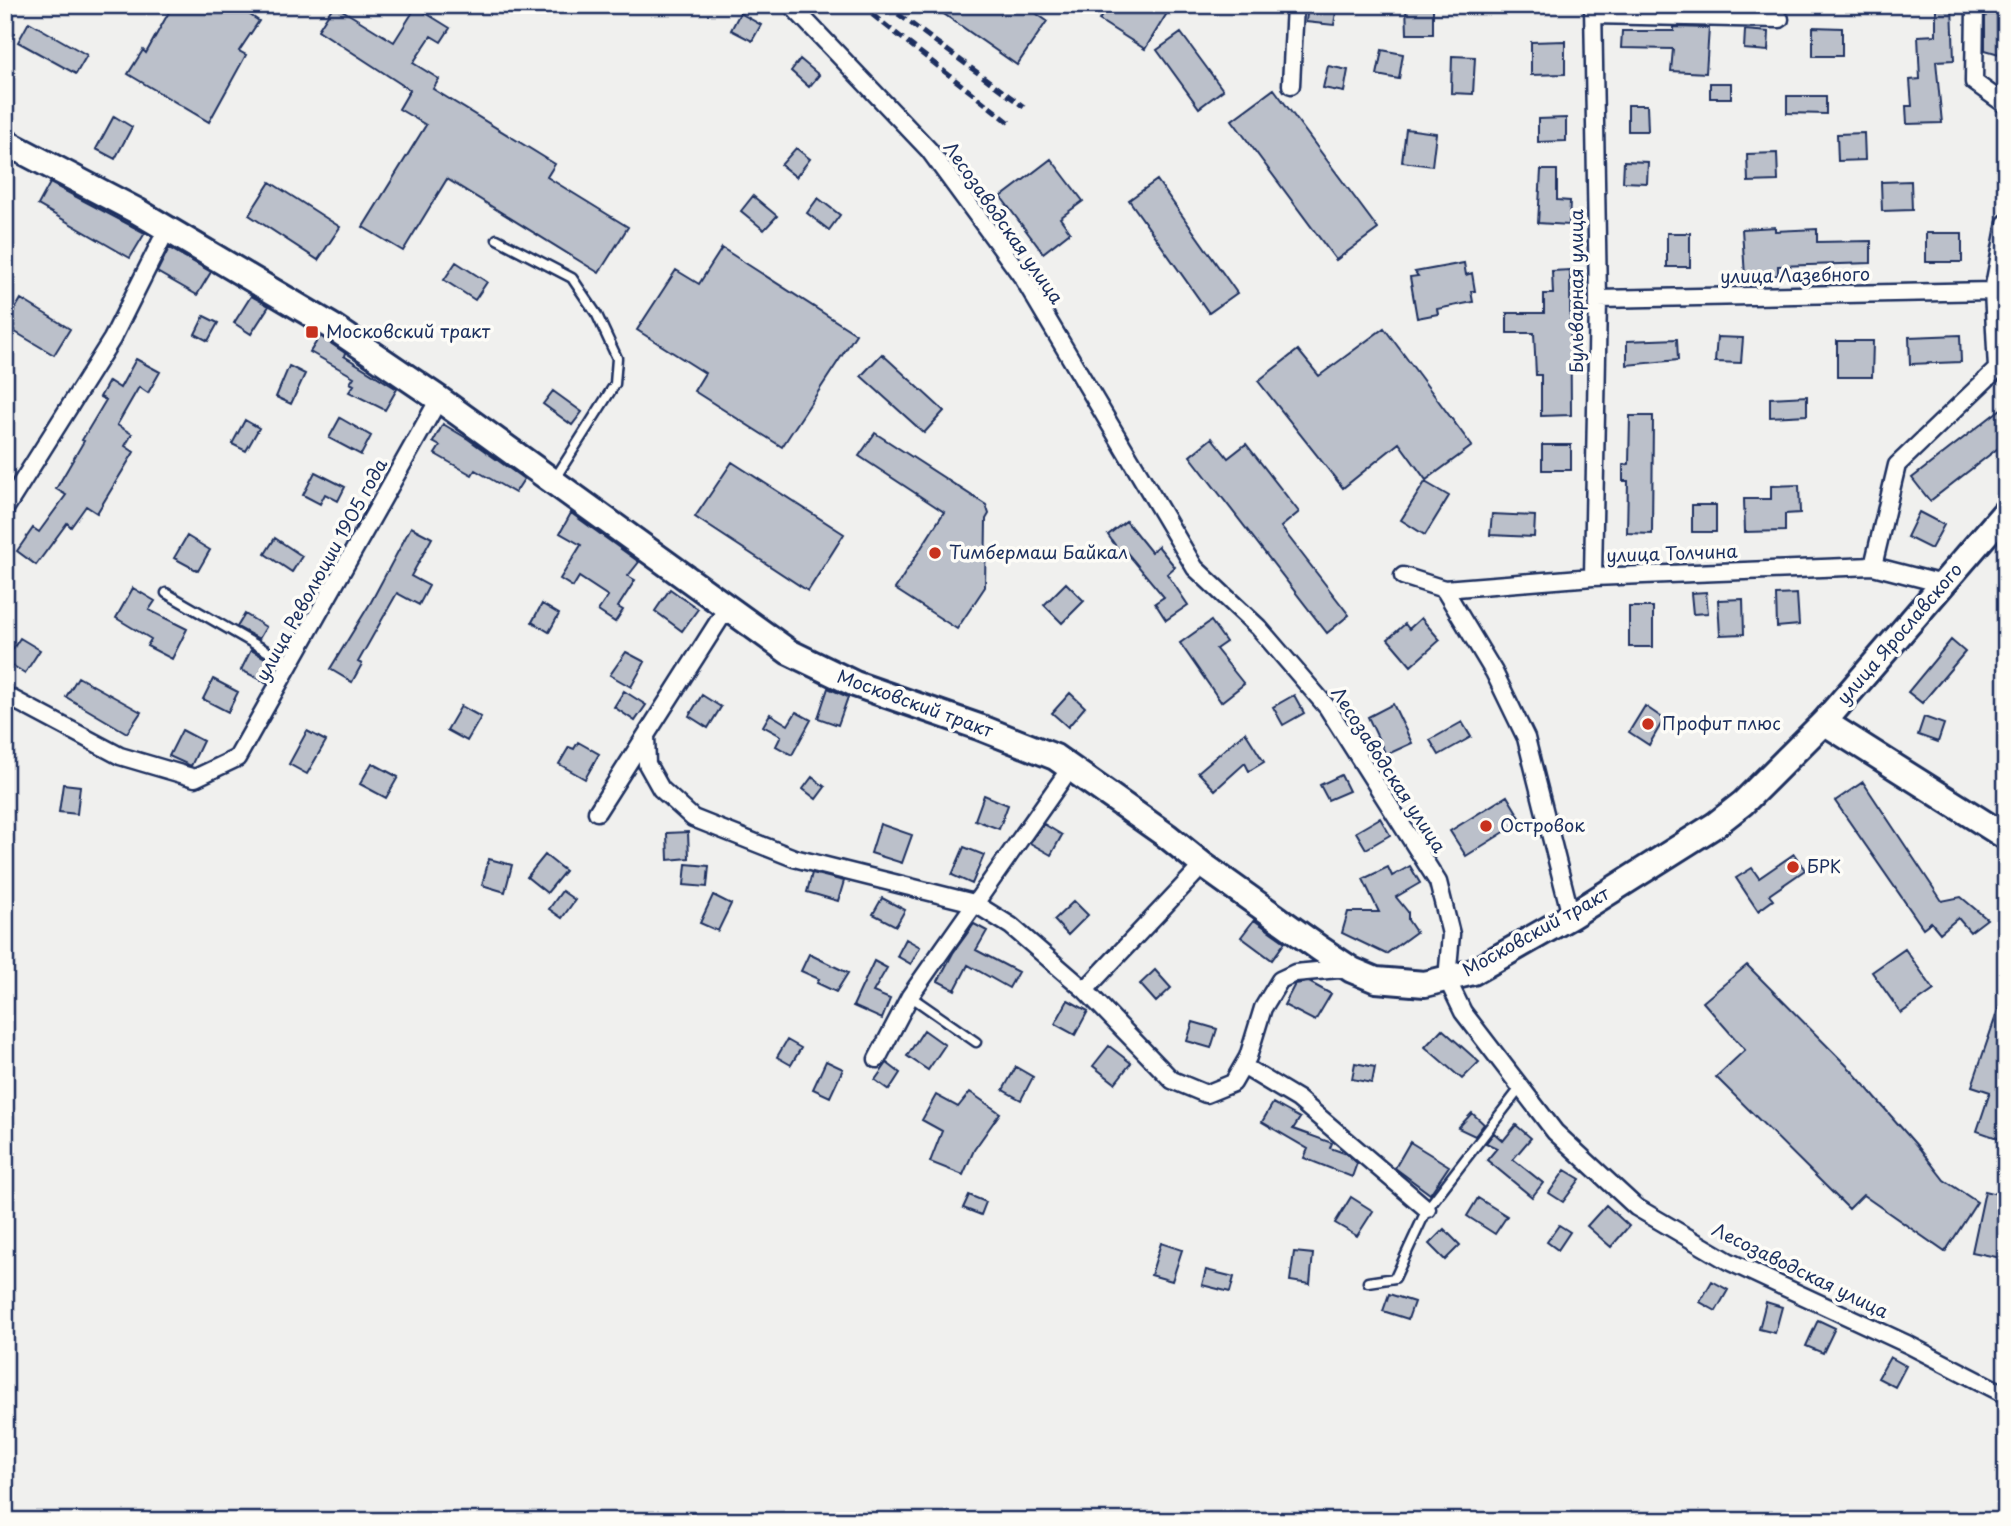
<svg xmlns="http://www.w3.org/2000/svg" width="2011" height="1526" viewBox="0 0 2011 1526" font-family="'Playpen Sans',sans-serif">
	<rect width="100%" height="100%" fill="#f0f0ee"/>
	<filter id="ink" filterUnits="userSpaceOnUse"><feTurbulence type="fractalNoise" baseFrequency=".0143" numOctaves="2"/><feDisplacementMap in="SourceGraphic" scale="14" xChannelSelector="R" yChannelSelector="G"/><feConvolveMatrix kernelMatrix="1 2 1 2 8 2 1 2 1" color-interpolation-filters="sRGB"/></filter>
	<g filter="url(#ink)">
		<path fill="#bbc0ca" stroke="#1b2f5e" stroke-width="2" d="M 173,5 L 235,5 L 259,21 L 239,51 L 246,55 L 209,122 L 128,74 L 143,50 L 146,53 Z
			M 334,5 L 394,42 L 416,7 L 450,28 L 441,42 L 431,36 L 413,63 L 439,79 L 433,89 L 555,164 L 547,177 L 628,227 L 599,273 L 447,179 L 403,251 L 363,227 L 426,125 L 399,109 L 410,90 L 318,30 Z
			M 931,5 L 1024,5 L 1047,21 L 1017,65 Z
			M 1109,5 L 1172,5 L 1145,49 L 1099,20 Z
			M 1308,5 L 1337,5 L 1334,25 L 1306,22 Z
			M 1406,5 L 1433,5 L 1433,34 L 1407,34 Z
			M 1936,5 L 1952,5 L 1954,60 L 1936,61 L 1942,123 L 1907,124 L 1906,106 L 1912,106 L 1910,80 L 1920,79 L 1918,36 L 1936,35 Z
			M 1989,6 L 2006,11 L 2006,56 L 1985,50 L 1985,18 Z
			M 740,13 L 761,25 L 752,41 L 731,30 Z
			M 29,22 L 87,55 L 76,74 L 18,42 Z
			M 1674,27 L 1709,28 L 1706,73 L 1671,71 L 1673,49 L 1621,48 L 1622,31 L 1674,31 Z
			M 1813,27 L 1842,28 L 1842,56 L 1813,56 Z
			M 1745,30 L 1769,32 L 1768,51 L 1744,49 Z
			M 1181,33 L 1223,90 L 1199,108 L 1157,50 Z
			M 1565,41 L 1565,74 L 1531,75 L 1531,42 Z
			M 1382,50 L 1403,54 L 1399,79 L 1377,75 Z
			M 1452,56 L 1475,57 L 1473,94 L 1451,93 Z
			M 800,59 L 819,75 L 809,87 L 791,71 Z
			M 1328,66 L 1348,70 L 1344,92 L 1323,88 Z
			M 1710,83 L 1731,83 L 1731,98 L 1710,98 Z
			M 1274,89 L 1378,229 L 1336,260 L 1232,120 Z
			M 1787,96 L 1826,96 L 1826,114 L 1787,113 Z
			M 1628,105 L 1647,105 L 1648,131 L 1628,131 Z
			M 114,116 L 132,127 L 115,159 L 96,149 Z
			M 1566,118 L 1566,141 L 1538,142 L 1538,119 Z
			M 1406,129 L 1436,133 L 1432,166 L 1402,162 Z
			M 1864,133 L 1865,160 L 1838,161 L 1837,134 Z
			M 796,148 L 810,159 L 796,177 L 781,165 Z
			M 1777,153 L 1778,181 L 1748,182 L 1747,154 Z
			M 1051,159 L 1083,201 L 1060,218 L 1070,232 L 1043,253 L 1001,197 Z
			M 1624,161 L 1648,162 L 1647,183 L 1623,182 Z
			M 1541,170 L 1557,170 L 1557,200 L 1570,201 L 1569,225 L 1538,223 Z
			M 1157,180 L 1237,293 L 1209,313 L 1129,200 Z
			M 1911,181 L 1912,210 L 1882,211 L 1881,182 Z
			M 270,182 L 340,227 L 318,260 L 249,215 Z
			M 50,183 L 145,233 L 130,258 L 38,205 Z
			M 753,196 L 777,216 L 764,230 L 741,211 Z
			M 818,198 L 840,215 L 829,230 L 807,213 Z
			M 1775,227 L 1775,231 L 1817,229 L 1817,242 L 1871,241 L 1871,263 L 1778,266 L 1778,275 L 1745,277 L 1742,229 Z
			M 1667,233 L 1690,233 L 1690,267 L 1667,267 Z
			M 1926,233 L 1962,233 L 1962,262 L 1926,262 Z
			M 169,248 L 211,272 L 197,295 L 157,272 Z
			M 722,248 L 856,334 L 782,447 L 694,391 L 705,373 L 637,330 L 676,270 L 699,284 Z
			M 456,262 L 487,282 L 475,300 L 444,280 Z
			M 1464,263 L 1466,275 L 1472,273 L 1475,291 L 1471,291 L 1473,302 L 1437,309 L 1438,314 L 1417,318 L 1410,277 L 1418,276 L 1415,272 Z
			M 1570,270 L 1571,415 L 1541,416 L 1541,375 L 1536,375 L 1534,333 L 1507,333 L 1507,313 L 1544,313 L 1544,294 L 1553,294 L 1552,271 Z
			M 251,296 L 269,306 L 251,334 L 234,323 Z
			M 21,299 L 70,329 L 54,355 L 5,326 Z
			M 204,316 L 218,323 L 208,341 L 195,334 Z
			M 1384,328 L 1472,446 L 1426,480 L 1399,443 L 1343,488 L 1258,381 L 1298,350 L 1319,376 Z
			M 1960,335 L 1961,362 L 1910,364 L 1909,337 Z
			M 320,336 L 345,353 L 344,356 L 397,389 L 385,410 L 349,392 L 354,385 L 350,383 L 354,377 L 310,352 Z
			M 1717,337 L 1743,338 L 1741,363 L 1715,362 Z
			M 1677,339 L 1678,360 L 1627,365 L 1627,341 Z
			M 1837,341 L 1873,341 L 1872,377 L 1837,377 Z
			M 882,354 L 944,411 L 924,433 L 861,376 Z
			M 136,359 L 160,372 L 148,393 L 139,387 L 117,425 L 132,434 L 125,446 L 134,452 L 97,513 L 86,506 L 71,527 L 67,523 L 36,565 L 17,551 L 33,528 L 39,532 L 66,495 L 56,489 L 84,441 L 82,440 L 106,400 L 100,397 L 109,381 L 120,388 Z
			M 289,366 L 305,374 L 291,404 L 276,397 Z
			M 553,391 L 582,412 L 572,425 L 543,404 Z
			M 1807,396 L 1807,415 L 1770,417 L 1770,398 Z
			M 2006,405 L 2006,442 L 1930,501 L 1912,478 Z
			M 1630,416 L 1653,416 L 1652,534 L 1627,533 L 1628,481 L 1623,481 L 1623,465 L 1629,464 Z
			M 340,418 L 371,436 L 361,455 L 329,438 Z
			M 245,420 L 259,428 L 246,451 L 232,444 Z
			M 443,424 L 468,439 L 524,479 L 515,493 L 475,470 L 472,475 L 435,454 L 440,446 L 433,442 Z
			M 875,433 L 986,505 L 989,514 L 986,519 L 985,587 L 957,629 L 895,589 L 944,512 L 859,456 Z
			M 1212,438 L 1228,458 L 1246,444 L 1299,512 L 1281,527 L 1349,615 L 1327,633 L 1190,456 Z
			M 1542,445 L 1571,445 L 1571,470 L 1542,470 Z
			M 732,462 L 844,534 L 808,591 L 695,517 Z
			M 315,472 L 345,487 L 338,501 L 325,494 L 320,504 L 303,495 Z
			M 1425,482 L 1449,496 L 1425,535 L 1401,520 Z
			M 1799,485 L 1800,513 L 1785,514 L 1785,531 L 1745,532 L 1744,499 L 1771,499 L 1771,486 Z
			M 1692,505 L 1716,505 L 1716,532 L 1692,532 Z
			M 1919,512 L 1944,525 L 1931,549 L 1907,537 Z
			M 571,513 L 639,562 L 628,576 L 635,580 L 618,607 L 623,610 L 615,622 L 598,611 L 608,596 L 579,577 L 573,587 L 560,579 L 581,545 L 560,533 Z
			M 1492,514 L 1535,516 L 1534,537 L 1490,535 Z
			M 1126,521 L 1151,552 L 1158,546 L 1175,567 L 1167,574 L 1188,605 L 1166,620 L 1155,603 L 1164,597 L 1124,549 L 1120,552 L 1108,535 Z
			M 411,527 L 432,538 L 411,576 L 429,586 L 419,605 L 397,593 L 358,662 L 362,664 L 352,682 L 330,669 L 371,602 Z
			M 187,536 L 210,550 L 198,571 L 174,558 Z
			M 275,538 L 302,556 L 292,572 L 265,554 Z
			M 1066,583 L 1084,601 L 1062,623 L 1044,605 Z
			M 133,588 L 155,601 L 149,610 L 187,629 L 172,659 L 147,646 L 151,639 L 116,618 Z
			M 670,589 L 698,609 L 682,631 L 655,611 Z
			M 1706,592 L 1708,613 L 1693,614 L 1691,593 Z
			M 1797,594 L 1799,625 L 1777,627 L 1776,595 Z
			M 1743,599 L 1744,634 L 1720,635 L 1718,600 Z
			M 542,604 L 559,614 L 549,632 L 532,622 Z
			M 1629,607 L 1653,607 L 1653,647 L 1629,647 Z
			M 245,614 L 266,627 L 259,639 L 237,627 Z
			M 1421,618 L 1440,640 L 1411,666 L 1388,639 L 1405,624 L 1409,629 Z
			M 1211,621 L 1226,642 L 1216,649 L 1244,684 L 1221,702 L 1180,643 Z
			M 20,638 L 40,650 L 25,673 L 5,661 Z
			M 1951,640 L 1965,652 L 1922,703 L 1908,692 Z
			M 251,650 L 277,665 L 267,683 L 241,670 Z
			M 626,652 L 645,662 L 631,687 L 610,675 Z
			M 78,677 L 141,712 L 127,733 L 66,697 Z
			M 213,679 L 238,692 L 228,712 L 203,699 Z
			M 828,688 L 848,697 L 838,725 L 818,718 Z
			M 624,691 L 646,705 L 635,721 L 614,707 Z
			M 1070,693 L 1085,707 L 1068,727 L 1052,713 Z
			M 702,695 L 721,707 L 708,728 L 689,716 Z
			M 1294,695 L 1304,713 L 1283,725 L 1273,707 Z
			M 1393,704 L 1412,743 L 1386,755 L 1368,717 Z
			M 461,706 L 481,717 L 467,741 L 447,730 Z
			M 1645,706 L 1664,719 L 1649,745 L 1629,732 Z
			M 796,712 L 811,720 L 792,755 L 776,746 L 781,736 L 763,726 L 770,714 L 788,725 Z
			M 1924,717 L 1944,724 L 1938,742 L 1918,735 Z
			M 1462,722 L 1471,737 L 1439,755 L 1430,740 Z
			M 182,730 L 203,741 L 191,766 L 169,756 Z
			M 307,731 L 326,741 L 307,774 L 289,764 Z
			M 1245,732 L 1264,762 L 1249,771 L 1245,763 L 1215,790 L 1198,772 Z
			M 578,742 L 599,754 L 585,779 L 559,764 L 569,747 L 574,749 Z
			M 372,763 L 398,777 L 386,798 L 360,784 Z
			M 1341,775 L 1349,791 L 1328,800 L 1320,785 Z
			M 812,777 L 825,787 L 816,799 L 803,789 Z
			M 1863,782 L 1942,901 L 1961,897 L 1987,919 L 1970,932 L 1958,918 L 1940,933 L 1931,922 L 1923,928 L 1835,801 Z
			M 63,784 L 80,786 L 77,814 L 59,812 Z
			M 984,795 L 1008,805 L 999,829 L 975,820 Z
			M 1507,796 L 1522,821 L 1466,856 L 1450,831 Z
			M 1380,818 L 1390,835 L 1366,849 L 1356,832 Z
			M 880,824 L 912,835 L 902,863 L 871,853 Z
			M 1044,824 L 1062,835 L 1051,855 L 1030,843 Z
			M 688,832 L 689,858 L 668,860 L 667,833 Z
			M 964,847 L 984,855 L 972,884 L 952,875 Z
			M 1794,854 L 1805,870 L 1769,895 L 1773,900 L 1758,911 L 1736,878 L 1752,868 L 1759,878 Z
			M 545,855 L 565,871 L 547,893 L 527,877 Z
			M 489,859 L 512,865 L 505,892 L 482,885 Z
			M 686,864 L 709,866 L 707,887 L 684,885 Z
			M 1410,866 L 1420,883 L 1396,897 L 1408,912 L 1408,920 L 1416,932 L 1386,954 L 1342,933 L 1348,912 L 1379,912 L 1363,879 L 1388,867 L 1392,876 Z
			M 812,873 L 844,881 L 838,901 L 807,892 Z
			M 562,891 L 575,900 L 562,918 L 549,909 Z
			M 713,895 L 731,904 L 718,931 L 700,923 Z
			M 882,898 L 905,910 L 896,926 L 873,914 Z
			M 1074,901 L 1088,915 L 1068,935 L 1054,920 Z
			M 1254,920 L 1285,942 L 1272,960 L 1241,937 Z
			M 974,924 L 987,931 L 976,950 L 1018,972 L 1009,988 L 968,965 L 955,990 L 938,981 L 953,953 Z
			M 906,939 L 920,947 L 911,964 L 897,956 Z
			M 1905,949 L 1934,990 L 1901,1013 L 1872,972 Z
			M 809,954 L 848,973 L 836,992 L 817,983 L 819,979 L 801,971 Z
			M 874,961 L 887,968 L 873,992 L 890,999 L 882,1019 L 853,1006 Z
			M 1747,965 L 1851,1070 L 1919,1148 L 1944,1180 L 1977,1202 L 1945,1252 L 1863,1195 L 1849,1209 L 1716,1077 L 1745,1050 L 1703,1002 Z
			M 1155,970 L 1171,988 L 1156,1002 L 1140,984 Z
			M 1309,982 L 1331,994 L 1315,1021 L 1284,1005 L 1295,984 Z
			M 2003,995 L 2006,996 L 2006,1141 L 1977,1131 L 1990,1092 L 1972,1086 Z
			M 1068,1000 L 1088,1011 L 1075,1035 L 1055,1024 Z
			M 1193,1022 L 1217,1029 L 1211,1048 L 1187,1041 Z
			M 1442,1029 L 1479,1062 L 1462,1079 L 1425,1047 Z
			M 924,1030 L 945,1045 L 928,1070 L 907,1056 Z
			M 787,1040 L 801,1048 L 791,1065 L 777,1057 Z
			M 1109,1046 L 1131,1063 L 1115,1083 L 1093,1066 Z
			M 826,1061 L 843,1069 L 830,1097 L 813,1089 Z
			M 887,1063 L 900,1073 L 889,1090 L 875,1080 Z
			M 1355,1063 L 1375,1067 L 1372,1083 L 1352,1079 Z
			M 1016,1067 L 1033,1077 L 1021,1100 L 1003,1090 Z
			M 970,1092 L 1000,1113 L 974,1150 L 963,1175 L 930,1162 L 942,1131 L 922,1120 L 936,1095 L 958,1107 Z
			M 1273,1103 L 1300,1118 L 1293,1129 L 1332,1143 L 1330,1148 L 1347,1154 L 1357,1163 L 1352,1177 L 1304,1158 L 1308,1149 L 1262,1122 Z
			M 1472,1113 L 1484,1124 L 1475,1136 L 1458,1128 Z
			M 1516,1125 L 1531,1138 L 1513,1159 L 1543,1183 L 1532,1197 L 1487,1160 L 1497,1148 L 1486,1143 L 1494,1133 L 1503,1141 Z
			M 1410,1142 L 1449,1166 L 1430,1194 L 1395,1168 Z
			M 1565,1170 L 1580,1179 L 1563,1202 L 1549,1193 Z
			M 1985,1191 L 2006,1196 L 2006,1259 L 1972,1252 Z
			M 969,1195 L 986,1202 L 981,1215 L 963,1208 Z
			M 1351,1197 L 1373,1211 L 1357,1236 L 1335,1223 Z
			M 1478,1198 L 1507,1216 L 1495,1234 L 1467,1216 Z
			M 1606,1205 L 1629,1226 L 1611,1247 L 1587,1226 Z
			M 1559,1225 L 1570,1232 L 1558,1250 L 1547,1242 Z
			M 1444,1229 L 1460,1245 L 1445,1260 L 1429,1244 Z
			M 1161,1243 L 1182,1250 L 1172,1281 L 1151,1275 Z
			M 1294,1252 L 1313,1254 L 1310,1284 L 1290,1281 Z
			M 1206,1270 L 1234,1277 L 1230,1292 L 1202,1285 Z
			M 1712,1281 L 1728,1290 L 1716,1311 L 1700,1302 Z
			M 1389,1294 L 1414,1302 L 1408,1319 L 1383,1311 Z
			M 1766,1302 L 1782,1307 L 1775,1333 L 1759,1329 Z
			M 1818,1320 L 1835,1328 L 1823,1353 L 1806,1346 Z
			M 1890,1357 L 1906,1366 L 1895,1387 L 1878,1378 Z"/>
		<g fill="none" stroke-linecap="round" stroke-linejoin="round">
			<defs>
				<path id="service" d="M 497,239 L 572,278 L 597,315 L 617,358 L 615,384 L 554,480
					M 166,593 L 291,665
					M 910,996 L 976,1042
					M 1368,1282 L 1395,1278 L 1427,1209 L 1521,1087"/>
				<path id="minor" d="M 791,5 L 929,150 L 1023,278 L 1195,568 L 1259,628 L 1327,707 L 1438,882 L 1451,934 L 1447,979 L 1463,1012 L 1555,1132 L 1636,1207 L 1728,1261 L 1907,1344 L 2006,1395
					M 1593,5 L 1598,299 L 1593,577
					M 1975,5 L 1974,82 L 2006,105
					M 1593,15 L 1780,19
					M 1291,85 L 1295,5
					M 1598,299 L 1993,291
					M 5,509 L 112,339 L 167,229
					M 1873,566 L 1897,465 L 1997,369 L 1993,291 L 2006,223
					M 1403,576 L 1444,589 L 1593,577 L 1873,566 L 1943,584
					M 1444,589 L 1494,672 L 1526,738 L 1571,916
					M 5,695 L 120,756 L 195,778 L 237,758 L 439,399
					M 646,735 L 647,764 L 661,789 L 693,818 L 794,858 L 974,903 L 1011,926 L 1085,990 L 1172,1080 L 1206,1094 L 1233,1083 L 1248,1057 L 1263,1008 L 1280,980 L 1295,973 L 1339,969 L 1352,970
					M 597,812 L 727,608
					M 1085,990 L 1203,865
					M 877,1059 L 910,996 L 1071,767
					M 1243,1066 L 1298,1099 L 1427,1209"/>
				<path id="primary" d="M 5,142 L 137,211 L 333,327 L 439,399 L 789,652 L 855,684 L 979,727 L 1055,757 L 1167,836 L 1203,865 L 1319,948 L 1352,970 L 1376,980 L 1425,984 L 1473,972 L 1571,916 L 1715,825 L 1743,803 L 1824,722 L 2006,511
					M 1824,722 L 2006,837"/>
			</defs>
			<use href="#service" stroke="#1b2f5e" stroke-width="13"/>
			<use href="#minor" stroke="#1b2f5e" stroke-width="21"/>
			<use href="#primary" stroke="#1b2f5e" stroke-width="30"/>
			<use href="#service" stroke="#fdfcf7" stroke-width="8"/>
			<use href="#minor" stroke="#fdfcf7" stroke-width="16"/>
			<use href="#primary" stroke="#fdfcf7" stroke-width="24"/>
			<path stroke="#1b2f5e" stroke-width="5" stroke-dasharray="10 5" stroke-linecap="butt" d="M 860,5 L 1010,123
				M 886,5 L 1024,107"/>
		</g>
	</g>
	<g fill="#c8321e" stroke="#fdfcf7" stroke-width="2.5">
		<rect x="305" y="325" width="14" height="14" rx="3.5"/>
		<circle cx="935" cy="553" r="7"/>
		<circle cx="1648" cy="724" r="7"/>
		<circle cx="1486" cy="826" r="7"/>
		<circle cx="1793" cy="867" r="7"/>
	</g>
	<g text-anchor="middle" stroke-width="7" stroke-linejoin="round" paint-order="stroke">
		<g font-size="18" fill="#1b2f5e" stroke="#fdfcf7">
			<text transform="translate(1003 223) rotate(55)" y="6">Лесозаводская улица</text>
			<text transform="translate(1795 276) rotate(-1)" y="6">улица Лазебного</text>
			<text transform="translate(1577 291) rotate(-90)" y="6">Бульварная улица</text>
			<text transform="translate(1672 554) rotate(-2)" y="6">улица Толчина</text>
			<text transform="translate(322 570) rotate(-61)" y="6">улица Революции 1905 года</text>
			<text transform="translate(1900 634) rotate(-49)" y="6">улица Ярославского</text>
			<text transform="translate(915 704) rotate(20)" y="6">Московский тракт</text>
			<text transform="translate(1388 770) rotate(57)" y="6">Лесозаводская улица</text>
			<text transform="translate(1536 932) rotate(-29)" y="6">Московский тракт</text>
			<text transform="translate(1800 1271) rotate(26)" y="6">Лесозаводская улица</text>
		</g>
		<g font-size="18" fill="#1b2f5e" stroke="#fdfcf7" text-anchor="start">
			<text x="326" y="338">Московский тракт</text>
			<text x="949" y="559">Тимбермаш Байкал</text>
			<text x="1662" y="730">Профит плюс</text>
			<text x="1500" y="832">Островок</text>
			<text x="1807" y="873">БРК</text>
		</g>
	</g>
	<rect width="2011" height="1526" fill="none" stroke="#fdfcf7" stroke-width="28"/>
	<rect x="14" y="14" width="1983" height="1498" fill="none" stroke="#1b2f5e" stroke-width="2.5" filter="url(#ink)"/>
</svg>
